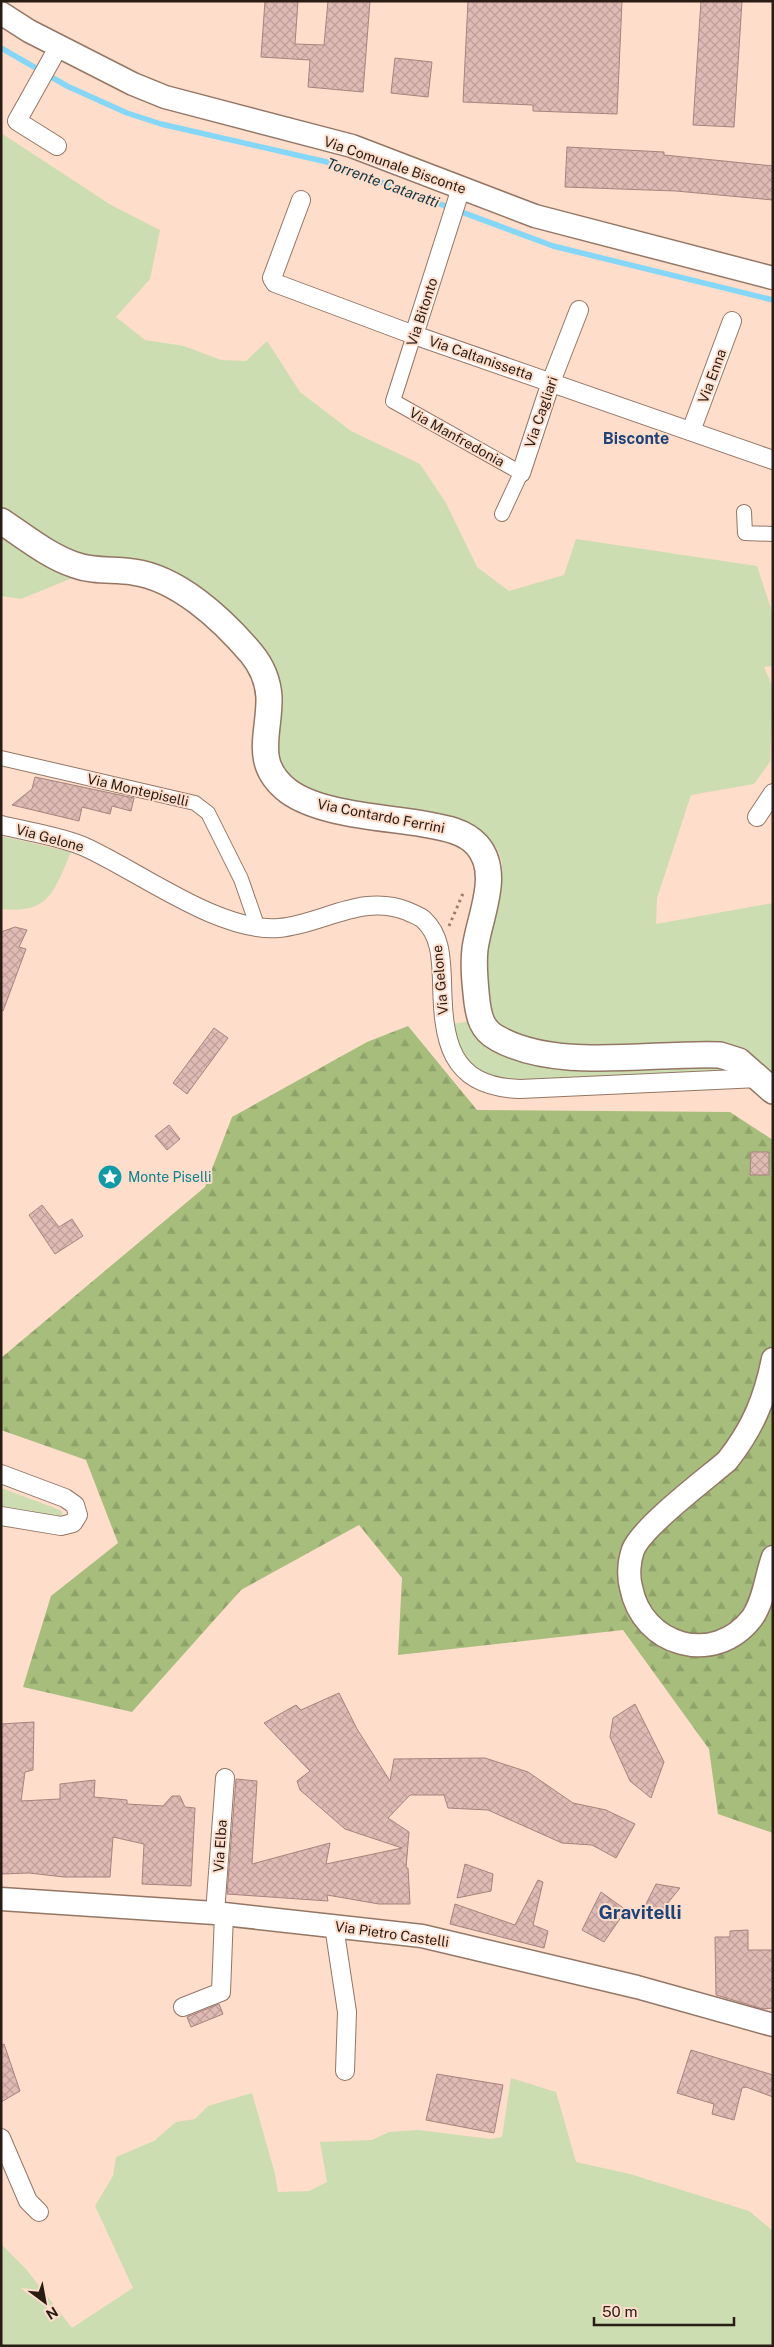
<svg xmlns="http://www.w3.org/2000/svg" width="774" height="2347" viewBox="0 0 774 2347" font-family="'Public Sans',sans-serif">
	<defs>
		<pattern id="forest-firs" width="22" height="20" patternUnits="userSpaceOnUse" patternTransform="scale(1.25)"><rect width="22" height="20" fill="#a6bd7c"/><path d="M5 1l3.5 6h-7zM16 11l3.5 6h-7z" fill="#8fa26a"/></pattern>
		<pattern id="building-cross-hatch" width="8" height="8" patternUnits="userSpaceOnUse" patternTransform="scale(1.25)"><rect width="8" height="8" fill="#e0bab4"/><path d="M0 0l8 8M0 8l8-8" fill="none" stroke="#c09f9a"/></pattern>
	</defs>
	<rect width="100%" height="100%" fill="#feddca"/>
	<path fill="#ccddb1" d="M 1,133 L 111,205 L 160,230 L 150,279 L 116,317 L 145,340 L 184,346 L 221,360 L 246,361 L 267,341 L 300,392 L 351,431 L 420,464 L 446,503 L 477,567 L 509,591 L 564,575 L 576,539 L 757,566 L 773,615 L 773,666 L 764,667 L 773,688 L 770,762 L 754,784 L 691,795 L 657,898 L 656,924 L 773,903 L 773,1077 L 757,1065 L 562,1049 L 498,1031 C 493,1021 485,1007 484,996 C 482,985 486,938 489,927 C 499,883 521,853 469,825 L 347,804 L 301,789 L 284,770 L 279,759 L 276,747 L 280,701 L 187,582 L 87,572 L 21,599 L 1,596 Z
		M 1,836 L 71,852 C 54,891 50,914 1,909 Z
		M 470,1021 L 475,1033 L 723,1067 L 736,1072 L 501,1080 C 470,1071 457,1056 453,1024 Z
		M 1,1488 L 60,1510 L 63,1514 L 58,1517 L 1,1507 Z
		M 511,2078 L 556,2092 L 576,2162 L 630,2174 L 749,2211 L 773,2231 L 773,2346 L 1,2346 L 1,2244 L 26,2269 L 72,2328 L 133,2288 L 95,2206 L 113,2176 L 116,2157 L 154,2141 L 176,2122 L 195,2119 L 208,2106 L 252,2093 L 275,2174 L 278,2192 L 309,2191 L 327,2182 L 320,2142 L 372,2140 L 389,2132 L 418,2130 L 491,2139 L 502,2137 Z"/>
	<path fill="url(#forest-firs)" d="M 408,1026 L 477,1110 L 730,1112 L 773,1140 L 773,1833 L 718,1814 L 709,1749 L 623,1630 L 398,1655 L 402,1578 L 359,1525 L 241,1590 L 132,1712 L 23,1687 L 51,1596 L 118,1543 L 86,1460 L 1,1430 L 1,1358 L 205,1187 L 232,1117 L 367,1042 Z"/>
	<g fill="none" stroke-linecap="round" stroke-linejoin="round">
		<path stroke="#84d7f7" stroke-width="5.5" d="M 1,48 L 67,86 L 127,113 L 161,124 L 327,162 L 553,246 L 773,300"/>
	</g>
	<path fill="url(#building-cross-hatch)" stroke="#a7837d" d="M 265,1 L 298,1 L 295,44 L 324,45 L 328,1 L 370,1 L 363,92 L 308,87 L 310,60 L 261,57 Z
		M 468,1 L 622,1 L 617,114 L 533,111 L 533,105 L 463,102 Z
		M 701,1 L 742,1 L 734,127 L 693,125 Z
		M 395,58 L 432,62 L 428,97 L 391,93 Z
		M 567,147 L 664,152 L 664,155 L 773,166 L 773,200 L 676,191 L 565,187 Z
		M 35,777 L 134,798 L 131,811 L 112,806 L 110,814 L 82,807 L 79,821 L 12,805 L 32,789 Z
		M 15,927 L 27,930 L 19,947 L 26,949 L 3,1011 L 1,1011 L 1,932 Z
		M 214,1028 L 228,1038 L 187,1094 L 173,1083 Z
		M 169,1125 L 180,1139 L 167,1150 L 155,1136 Z
		M 751,1152 L 769,1152 L 769,1175 L 750,1175 Z
		M 42,1205 L 59,1227 L 72,1219 L 83,1236 L 55,1254 L 29,1215 Z
		M 339,1693 L 357,1729 L 390,1781 L 394,1759 L 485,1758 L 528,1772 L 573,1803 L 606,1810 L 635,1824 L 616,1858 L 592,1845 L 562,1843 L 488,1810 L 448,1808 L 444,1795 L 410,1795 L 388,1818 L 409,1832 L 406,1868 L 408,1868 L 410,1904 L 379,1904 L 327,1895 L 328,1901 L 227,1894 L 236,1779 L 257,1781 L 252,1864 L 330,1843 L 326,1864 L 402,1848 L 345,1829 L 300,1790 L 297,1781 L 310,1771 L 264,1723 L 296,1705 L 301,1710 Z
		M 635,1704 L 664,1762 L 651,1798 L 630,1781 L 610,1737 L 613,1718 Z
		M 34,1722 L 33,1770 L 25,1772 L 21,1801 L 60,1799 L 60,1784 L 95,1780 L 94,1797 L 127,1800 L 127,1804 L 163,1806 L 172,1796 L 180,1796 L 185,1807 L 195,1808 L 191,1886 L 142,1884 L 144,1844 L 113,1837 L 110,1877 L 64,1877 L 29,1873 L 1,1874 L 1,1724 Z
		M 465,1864 L 493,1874 L 491,1891 L 457,1898 Z
		M 538,1880 L 543,1882 L 533,1925 L 548,1931 L 544,1948 L 450,1924 L 455,1904 L 515,1925 Z
		M 656,1884 L 680,1888 L 662,1910 L 644,1908 Z
		M 601,1892 L 626,1910 L 604,1942 L 582,1930 Z
		M 748,1930 L 748,1950 L 773,1950 L 773,2008 L 763,2009 L 716,1995 L 715,1937 L 730,1937 L 730,1931 Z
		M 219,2004 L 223,2014 L 191,2027 L 187,2017 Z
		M 4,2044 L 20,2091 L 1,2102 L 1,2045 Z
		M 691,2050 L 773,2075 L 773,2097 L 746,2087 L 742,2088 L 734,2120 L 712,2114 L 714,2104 L 677,2093 Z
		M 437,2074 L 503,2085 L 494,2133 L 426,2120 Z"/>
	<g fill="none" stroke-linecap="round" stroke-linejoin="round">
		<defs>
			<path id="pedestrian" d="M 414,335 L 393,401 L 521,473 L 502,514
				M 744,512 L 745,533 L 773,534
				M 1,758 L 195,803 L 208,813 L 241,879 L 258,928"/>
			<path id="minor" d="M 57,146 L 17,121 L 59,46
				M 301,200 L 272,278 L 275,283 L 414,335 L 773,460
				M 414,335 L 461,188
				M 691,431 L 732,321
				M 521,473 L 551,382 L 579,310
				M 757,817 L 773,793
				M 1,825 C 29,832 60,836 85,847 C 140,872 220,933 279,928 C 323,924 362,893 407,911 C 413,914 420,916 424,920 C 441,936 441,959 442,980 C 443,1039 448,1087 520,1089 L 759,1078
				M 1,1474 L 65,1498 L 75,1505 L 78,1515 L 73,1523 L 61,1526 L 1,1516
				M 215,1913 L 225,1778
				M 334,1926 L 347,2012 L 345,2071
				M 183,2007 L 221,1992 L 224,1914
				M 1,2138 L 28,2201 L 39,2212"/>
			<path id="tertiary" d="M 1,13 L 29,31 L 133,84 L 165,97 L 352,146 L 535,216 L 773,278
				M 773,1359 C 765,1399 753,1428 727,1461 C 706,1479 642,1527 633,1550 C 629,1561 628,1576 631,1587 C 642,1646 714,1667 752,1618 C 764,1601 766,1576 773,1557
				M 1,1899 L 215,1913 L 422,1936 L 637,1987 L 773,2025"/>
			<path id="secondary" d="M 1,521 C 24,536 48,556 75,565 C 94,572 114,569 133,572 C 178,578 222,619 251,653 C 261,665 268,681 269,697 C 270,734 252,763 288,791 C 319,814 380,817 418,823 C 438,827 463,829 477,845 C 502,873 479,917 475,949 C 473,966 475,984 477,1002 C 479,1017 482,1030 497,1038 C 557,1072 652,1052 720,1055 L 739,1061 L 773,1091"/>
		</defs>
		<use href="#pedestrian" stroke="#947665" stroke-width="16"/>
		<use href="#minor" stroke="#947665" stroke-width="20"/>
		<use href="#tertiary" stroke="#947665" stroke-width="25"/>
		<use href="#secondary" stroke="#947665" stroke-width="28"/>
		<path stroke="#957e71" stroke-width="3" stroke-dasharray="2.5 4" stroke-linecap="butt" d="M 449,926 L 464,891"/>
		<use href="#pedestrian" stroke="#fff" stroke-width="14"/>
		<use href="#minor" stroke="#fff" stroke-width="18"/>
		<use href="#tertiary" stroke="#fff" stroke-width="22"/>
		<use href="#secondary" stroke="#fff" stroke-width="25"/>
	</g>
	<defs>
		<symbol id="sight-disc" viewBox="-11 -11 22 22"><circle r="9.5" fill="#0f9aa8" stroke="#feddca"/><path d="M0-6L1.8-2.2L6-1.7L2.9 1.2L3.7 5.4L0 3.3L-3.7 5.4L-2.9 1.2L-6-1.7L-1.8-2.2Z" fill="#fff"/></symbol>
	</defs>
	<g fill-rule="evenodd">
		<use href="#sight-disc" x="96" y="1163" width="28" height="28"/>
	</g>
	<g text-anchor="middle" stroke-width="4" stroke-linejoin="round" paint-order="stroke">
		<g font-size="14" fill="#281c15" stroke="#feddca">
			<text transform="translate(395 165) rotate(19)" y="5">Via Comunale Bisconte</text>
			<text transform="translate(422 312) rotate(-72)" y="5">Via Bitonto</text>
			<text transform="translate(481 358) rotate(19)" y="5">Via Caltanissetta</text>
			<text transform="translate(712 376) rotate(-70)" y="5">Via Enna</text>
			<text transform="translate(541 412) rotate(-71)" y="5">Via Cagliari</text>
			<text transform="translate(457 437) rotate(29)" y="5">Via Manfredonia</text>
			<text transform="translate(138 790) rotate(13)" y="5">Via Montepiselli</text>
			<text transform="translate(381 816) rotate(11)" y="5">Via Contardo Ferrini</text>
			<text transform="translate(50 838) rotate(15)" y="5">Via Gelone</text>
			<text transform="translate(440 980) rotate(-95)" y="5">Via Gelone</text>
			<text transform="translate(220 1846) rotate(-86)" y="5">Via Elba</text>
			<text transform="translate(392 1934) rotate(8)" y="5">Via Pietro Castelli</text>
		</g>
		<g font-size="14" fill="#0d838f" stroke="#feddca" text-anchor="start">
			<text x="128" y="1182">Monte Piselli</text>
		</g>
		<g font-size="15" font-style="italic" fill="#103744" stroke="#feddca">
			<text transform="translate(383 183) rotate(20)" y="5">Torrente Cataratti</text>
		</g>
		<g font-size="16" font-weight="bold" fill="#1e4378" stroke="#feddca">
			<text x="636" y="444">Bisconte</text>
		</g>
		<g font-size="19" font-weight="bold" fill="#1e4378" stroke="#feddca">
			<text x="640" y="1919">Gravitelli</text>
		</g>
	</g>
	<rect width="774" height="2347" fill="none" stroke="#281c15" stroke-width="5"/>
	<g transform="translate(45 2302) rotate(148)" stroke="#feddca" stroke-width="4" paint-order="stroke">
	<path d="M0-4L9 19L0 12L-9 19Z" fill="#281c15"/>
	<text y="-8" font-size="14" font-weight="bold" text-anchor="middle" fill="#281c15">N</text>
	</g>
	<path d="M594 2317v8h140v-8" fill="none" stroke="#281c15" stroke-width="2.5"/>
	<text x="602" y="2317" font-size="15" fill="#281c15" stroke="#feddca" stroke-width="4" paint-order="stroke">50 m</text>
</svg>
